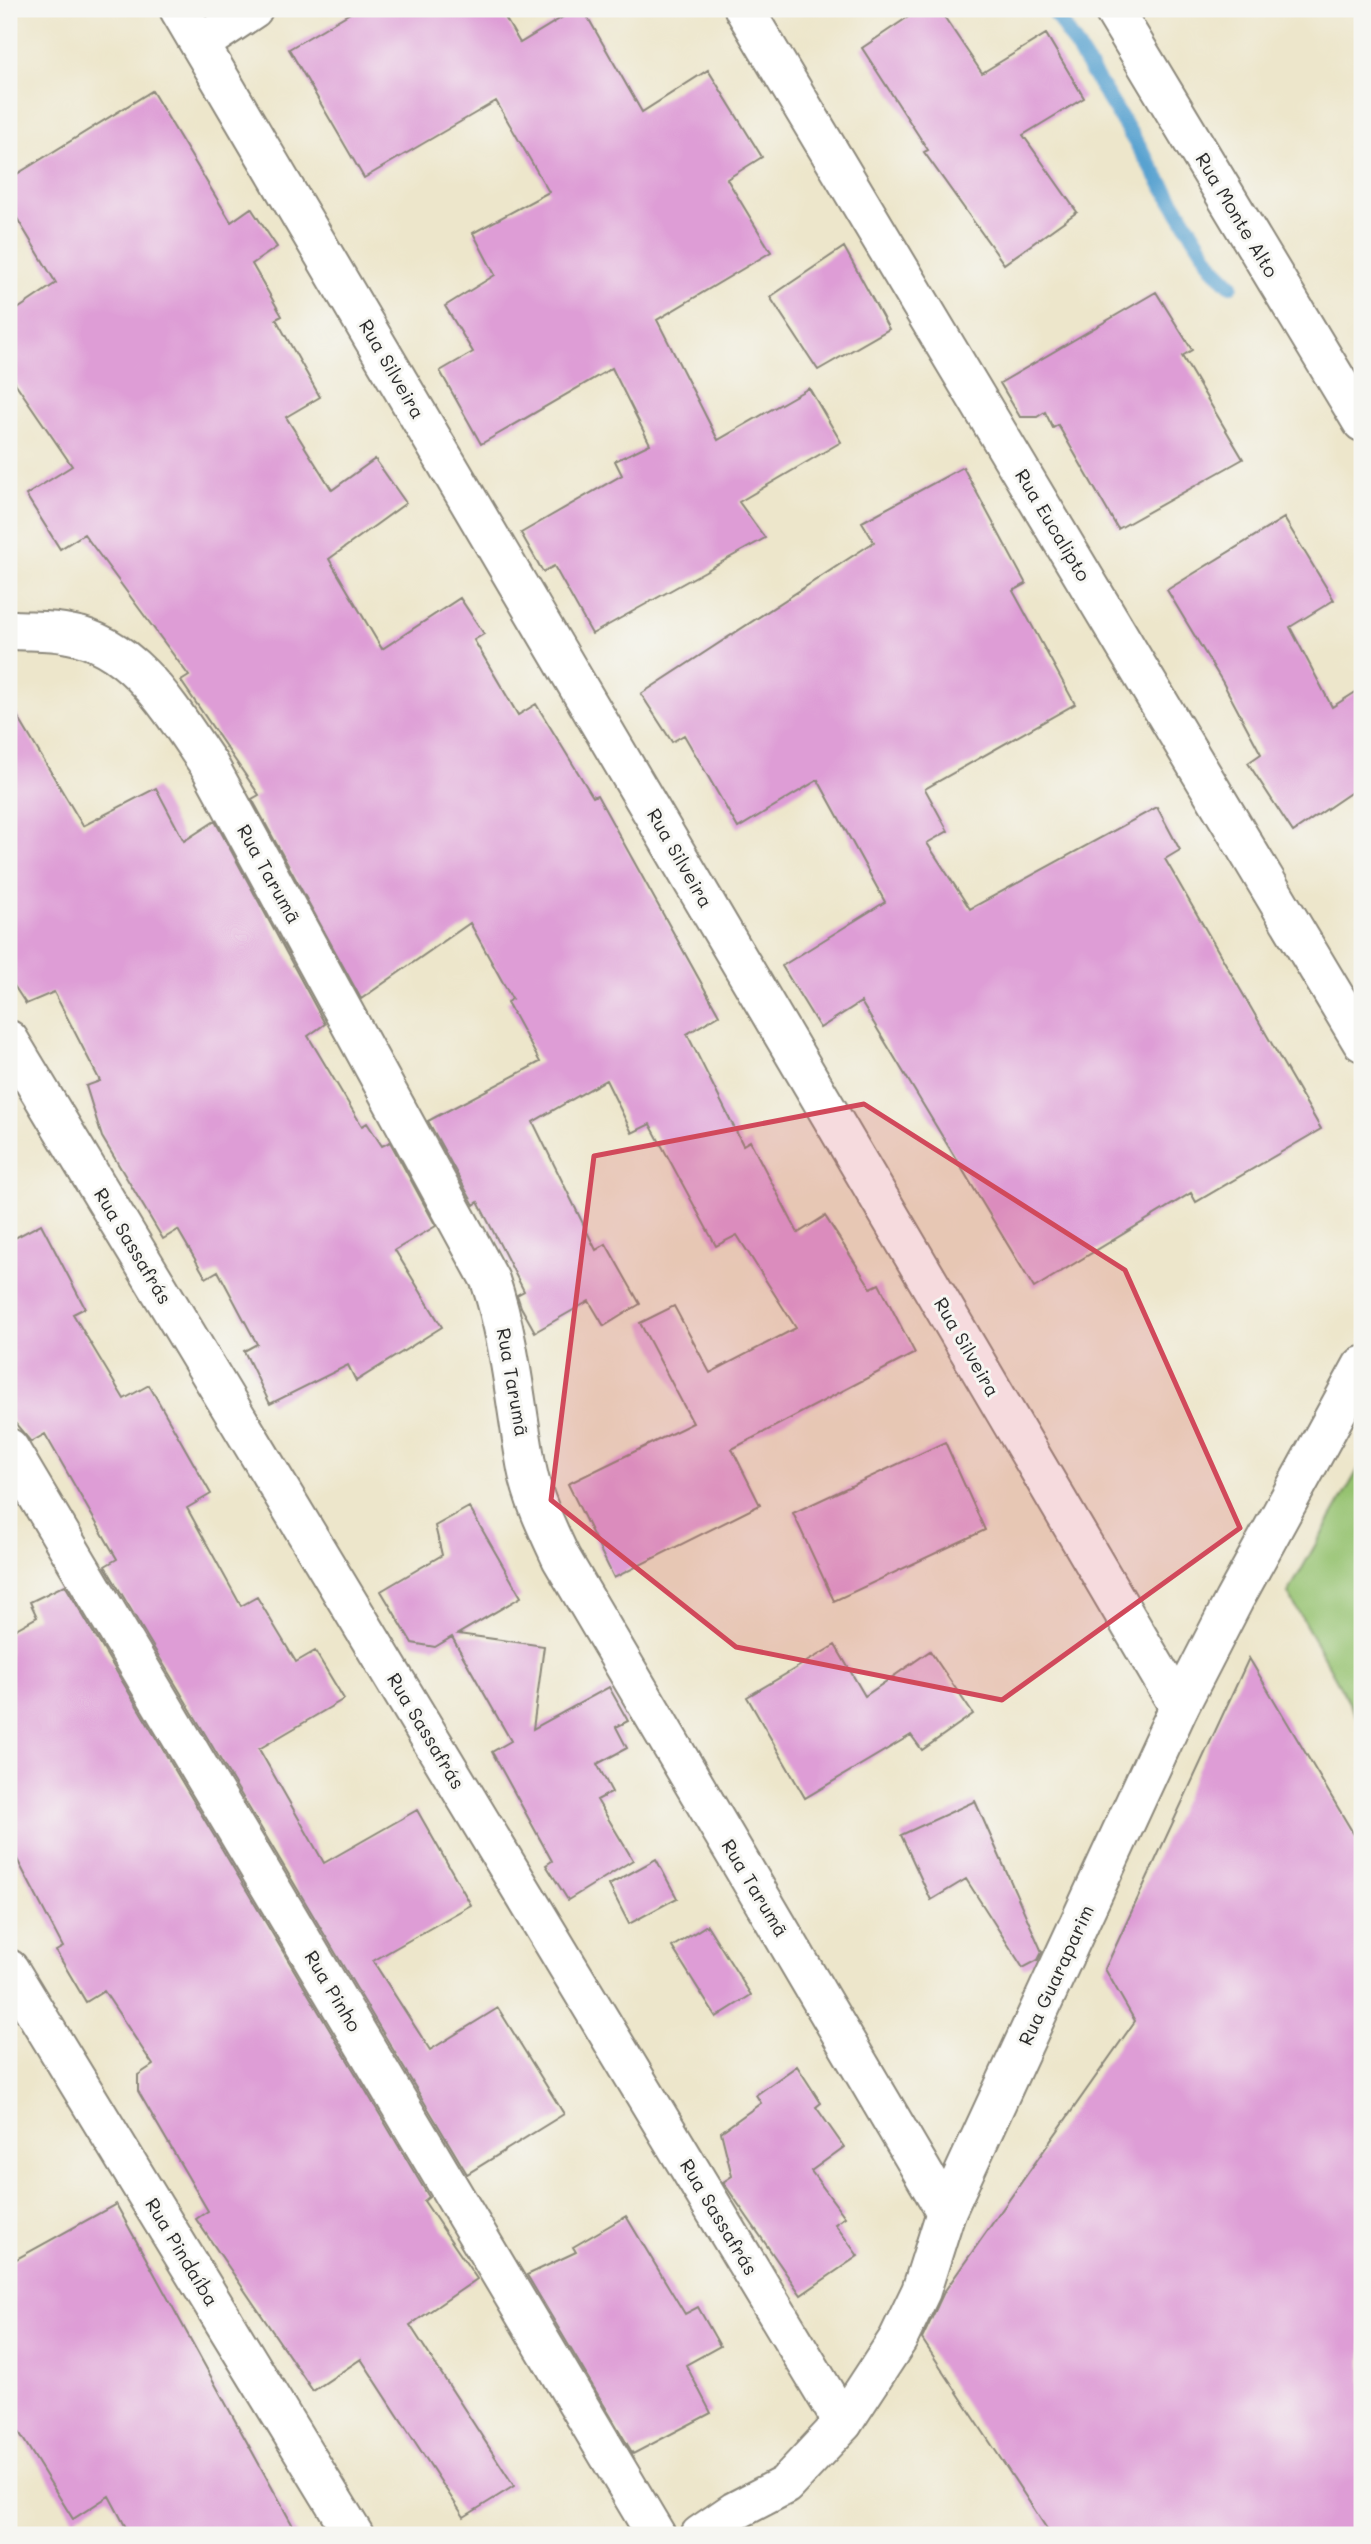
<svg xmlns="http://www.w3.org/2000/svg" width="1371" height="2544" viewBox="0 0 1371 2544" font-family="Mali,sans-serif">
	<rect width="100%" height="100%" fill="#f6f6f2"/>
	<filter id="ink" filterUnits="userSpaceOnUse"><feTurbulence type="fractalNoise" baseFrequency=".0143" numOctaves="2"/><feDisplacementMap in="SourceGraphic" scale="14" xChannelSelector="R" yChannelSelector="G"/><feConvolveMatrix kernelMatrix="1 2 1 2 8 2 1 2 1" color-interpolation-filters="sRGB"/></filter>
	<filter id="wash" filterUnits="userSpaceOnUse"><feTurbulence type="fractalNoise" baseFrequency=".00686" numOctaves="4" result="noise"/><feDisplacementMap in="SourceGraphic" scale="28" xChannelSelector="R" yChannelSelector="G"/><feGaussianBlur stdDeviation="1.57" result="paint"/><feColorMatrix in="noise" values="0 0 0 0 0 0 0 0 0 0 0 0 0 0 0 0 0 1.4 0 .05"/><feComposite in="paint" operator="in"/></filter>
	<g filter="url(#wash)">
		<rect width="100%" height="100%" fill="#ede6cb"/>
		<path fill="#95c26f" stroke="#60764d" stroke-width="2" d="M 1362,1463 L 1362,1726 L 1288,1593 Z"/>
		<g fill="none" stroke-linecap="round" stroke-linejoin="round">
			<path stroke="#59a2d0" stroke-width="16" d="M 1053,9 L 1214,268 L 1231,285"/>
		</g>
		<g id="blocks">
			<path fill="#de9dd6" d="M 357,9 L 500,9 L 520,43 L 576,9 L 583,9 L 642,112 L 708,70 L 762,157 L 727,179 L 771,252 L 657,320 L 718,440 L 809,388 L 841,442 L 739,502 L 765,538 L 592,634 L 554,566 L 543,572 L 521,533 L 622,475 L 615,461 L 650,444 L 612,368 L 481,444 L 440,371 L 473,352 L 445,306 L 495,275 L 473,233 L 549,192 L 496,101 L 364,178 L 289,49 Z
				M 920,9 L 939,9 L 982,73 L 1046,34 L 1084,98 L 1023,135 L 1077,212 L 1004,264 L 924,152 L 928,150 L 862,48 Z
				M 152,91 L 231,222 L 251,208 L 277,247 L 252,264 L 282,316 L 276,319 L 320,397 L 286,417 L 332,490 L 375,459 L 406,503 L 329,559 L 382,649 L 460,598 L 484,634 L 474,640 L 518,715 L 536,704 L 593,797 L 597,795 L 719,1015 L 687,1034 L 743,1145 L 750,1141 L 798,1233 L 825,1216 L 871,1288 L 879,1284 L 915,1353 L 732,1449 L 760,1505 L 614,1578 L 568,1484 L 693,1423 L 640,1323 L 674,1306 L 710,1373 L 796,1328 L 737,1235 L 716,1246 L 650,1124 L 632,1133 L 606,1080 L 533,1122 L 596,1250 L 606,1244 L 640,1304 L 604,1326 L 589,1301 L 535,1332 L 521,1307 L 517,1295 L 524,1291 L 478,1202 L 474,1205 L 428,1121 L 540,1062 L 507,1002 L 512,999 L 470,923 L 361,999 L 252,799 L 259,795 L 181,681 L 189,676 L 84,534 L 60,549 L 26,495 L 72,466 L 9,374 L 9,315 L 56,283 L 9,205 L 9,179 Z
				M 844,247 L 889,329 L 818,370 L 770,297 Z
				M 1156,292 L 1192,350 L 1182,356 L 1243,459 L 1118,529 L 1058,425 L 1053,428 L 1045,412 L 1037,417 L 1020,417 L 1000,383 Z
				M 963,467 L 1026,584 L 1013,591 L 1075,704 L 925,789 L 948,831 L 927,843 L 970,909 L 1157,807 L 1180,850 L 1165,859 L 1321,1129 L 1196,1202 L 1191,1193 L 1034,1288 L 861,1002 L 820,1028 L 782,966 L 885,902 L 818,780 L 738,828 L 684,735 L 672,742 L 641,694 L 874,542 L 862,522 Z
				M 1284,518 L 1334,600 L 1290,627 L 1332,707 L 1362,688 L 1362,785 L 1293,832 L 1248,763 L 1261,754 L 1222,681 L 1167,590 Z
				M 9,702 L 83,826 L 156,788 L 184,841 L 215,821 L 325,1024 L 308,1036 L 362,1126 L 367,1123 L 382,1146 L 390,1142 L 436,1226 L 395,1250 L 442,1327 L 356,1381 L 348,1365 L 270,1404 L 244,1351 L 257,1344 L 218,1271 L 206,1278 L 178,1230 L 163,1239 L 102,1137 L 86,1086 L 100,1081 L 54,992 L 26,1004 L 9,978 Z
				M 41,1224 L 85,1308 L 73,1314 L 124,1399 L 149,1385 L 211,1494 L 187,1508 L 241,1606 L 257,1597 L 296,1662 L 315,1651 L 344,1699 L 259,1749 L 324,1863 L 417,1810 L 471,1905 L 373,1961 L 430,2050 L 498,2008 L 564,2114 L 467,2174 L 105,1566 L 117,1559 L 45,1434 L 31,1442 L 9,1416 L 9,1241 Z
				M 945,1442 L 985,1530 L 834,1601 L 793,1513 Z
				M 469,1507 L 521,1597 L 458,1634 L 544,1646 L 533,1729 L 609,1687 L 628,1721 L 616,1727 L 627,1748 L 597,1764 L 612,1792 L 597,1800 L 633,1860 L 568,1900 L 546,1865 L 552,1861 L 492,1752 L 511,1741 L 452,1637 L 435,1647 L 412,1643 L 381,1591 L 442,1555 L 435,1526 Z
				M 65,1585 L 429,2197 L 424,2201 L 477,2279 L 410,2325 L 514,2486 L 464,2517 L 361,2359 L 313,2391 L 196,2219 L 208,2211 L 138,2091 L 138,2075 L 153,2065 L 104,1991 L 86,2002 L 56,1951 L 63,1947 L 9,1844 L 9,1633 L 37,1617 L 30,1602 Z
				M 835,1645 L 865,1696 L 930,1651 L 973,1714 L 922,1750 L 911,1735 L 805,1798 L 747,1697 Z
				M 1249,1658 L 1362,1848 L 1362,2535 L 1051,2535 L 922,2339 L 944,2292 L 1135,2021 L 1105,1969 Z
				M 975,1801 L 1042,1952 L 1038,1960 L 1023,1968 L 966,1879 L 931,1900 L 901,1835 Z
				M 656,1859 L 677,1898 L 629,1924 L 609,1885 Z
				M 707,1925 L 751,1995 L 716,2017 L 672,1947 Z
				M 797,2066 L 821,2103 L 816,2107 L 844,2147 L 811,2171 L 845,2217 L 835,2224 L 858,2256 L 801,2295 L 723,2182 L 732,2176 L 721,2132 L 761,2103 L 756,2095 Z
				M 116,2204 L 154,2273 L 298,2535 L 130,2535 L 109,2496 L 73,2519 L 9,2416 L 9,2263 Z
				M 626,2216 L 685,2314 L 698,2307 L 720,2346 L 686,2365 L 711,2413 L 633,2454 L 527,2275 L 576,2252 L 573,2247 Z"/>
		</g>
	</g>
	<g filter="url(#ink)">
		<use href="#blocks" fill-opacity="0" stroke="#8c887b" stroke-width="2"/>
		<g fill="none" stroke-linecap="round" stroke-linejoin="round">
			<defs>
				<path id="minor" d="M 179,9 L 1179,1707
					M 744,9 L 1362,1042
					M 1113,9 L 1362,422
					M 200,44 L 253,9
					M 15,630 C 33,631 52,630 69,634 C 136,645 174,715 209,765 L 490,1280 C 511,1342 515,1405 527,1469 C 533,1500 548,1530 561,1558 L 946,2212
					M 9,1040 L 843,2423
					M 9,1448 L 656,2535
					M 9,1969 L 354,2535"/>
				<path id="tertiary" d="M 700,2535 L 735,2511 L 785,2485 L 843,2423 L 898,2339 L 921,2291 L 946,2212 L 1179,1707 L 1234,1600 L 1362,1366"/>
			</defs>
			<use href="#minor" stroke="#8c887b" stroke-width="42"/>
			<use href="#tertiary" stroke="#8c887b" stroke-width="42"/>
			<use href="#minor" stroke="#fff" stroke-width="38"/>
			<use href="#tertiary" stroke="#fff" stroke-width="38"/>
		</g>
	</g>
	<path fill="#d1495b" fill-opacity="0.2" stroke="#d1495b" stroke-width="5" stroke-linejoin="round" d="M 864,1104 L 1125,1270 L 1240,1528 L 1002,1700 L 736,1647 L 551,1500 L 594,1156 Z"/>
	<g text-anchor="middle" stroke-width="6" stroke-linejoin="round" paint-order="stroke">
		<g font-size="19" fill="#2b2b2b" stroke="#f6f6f2">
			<text transform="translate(1237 215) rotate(59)" y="7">Rua Monte Alto</text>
			<text transform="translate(392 369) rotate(60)" y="7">Rua Silveira</text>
			<text transform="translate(1053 525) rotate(59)" y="7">Rua Eucalipto</text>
			<text transform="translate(680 858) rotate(60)" y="7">Rua Silveira</text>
			<text transform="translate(269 874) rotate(61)" y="7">Rua Tarumã</text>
			<text transform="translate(133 1246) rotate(59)" y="7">Rua Sassafrás</text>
			<text transform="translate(967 1347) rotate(60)" y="7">Rua Silveira</text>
			<text transform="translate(513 1382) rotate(80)" y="7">Rua Tarumã</text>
			<text transform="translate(426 1731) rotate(59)" y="7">Rua Sassafrás</text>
			<text transform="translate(755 1888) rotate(59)" y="7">Rua Tarumã</text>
			<text transform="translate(1056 1975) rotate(-65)" y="7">Rua Guaraparim</text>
			<text transform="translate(333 1991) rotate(59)" y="7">Rua Pinho</text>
			<text transform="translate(719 2217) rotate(59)" y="7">Rua Sassafrás</text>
			<text transform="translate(182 2252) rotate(59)" y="7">Rua Pindaíba</text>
		</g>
	</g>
	<rect width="1371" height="2544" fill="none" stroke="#f6f6f2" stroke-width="35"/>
</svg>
